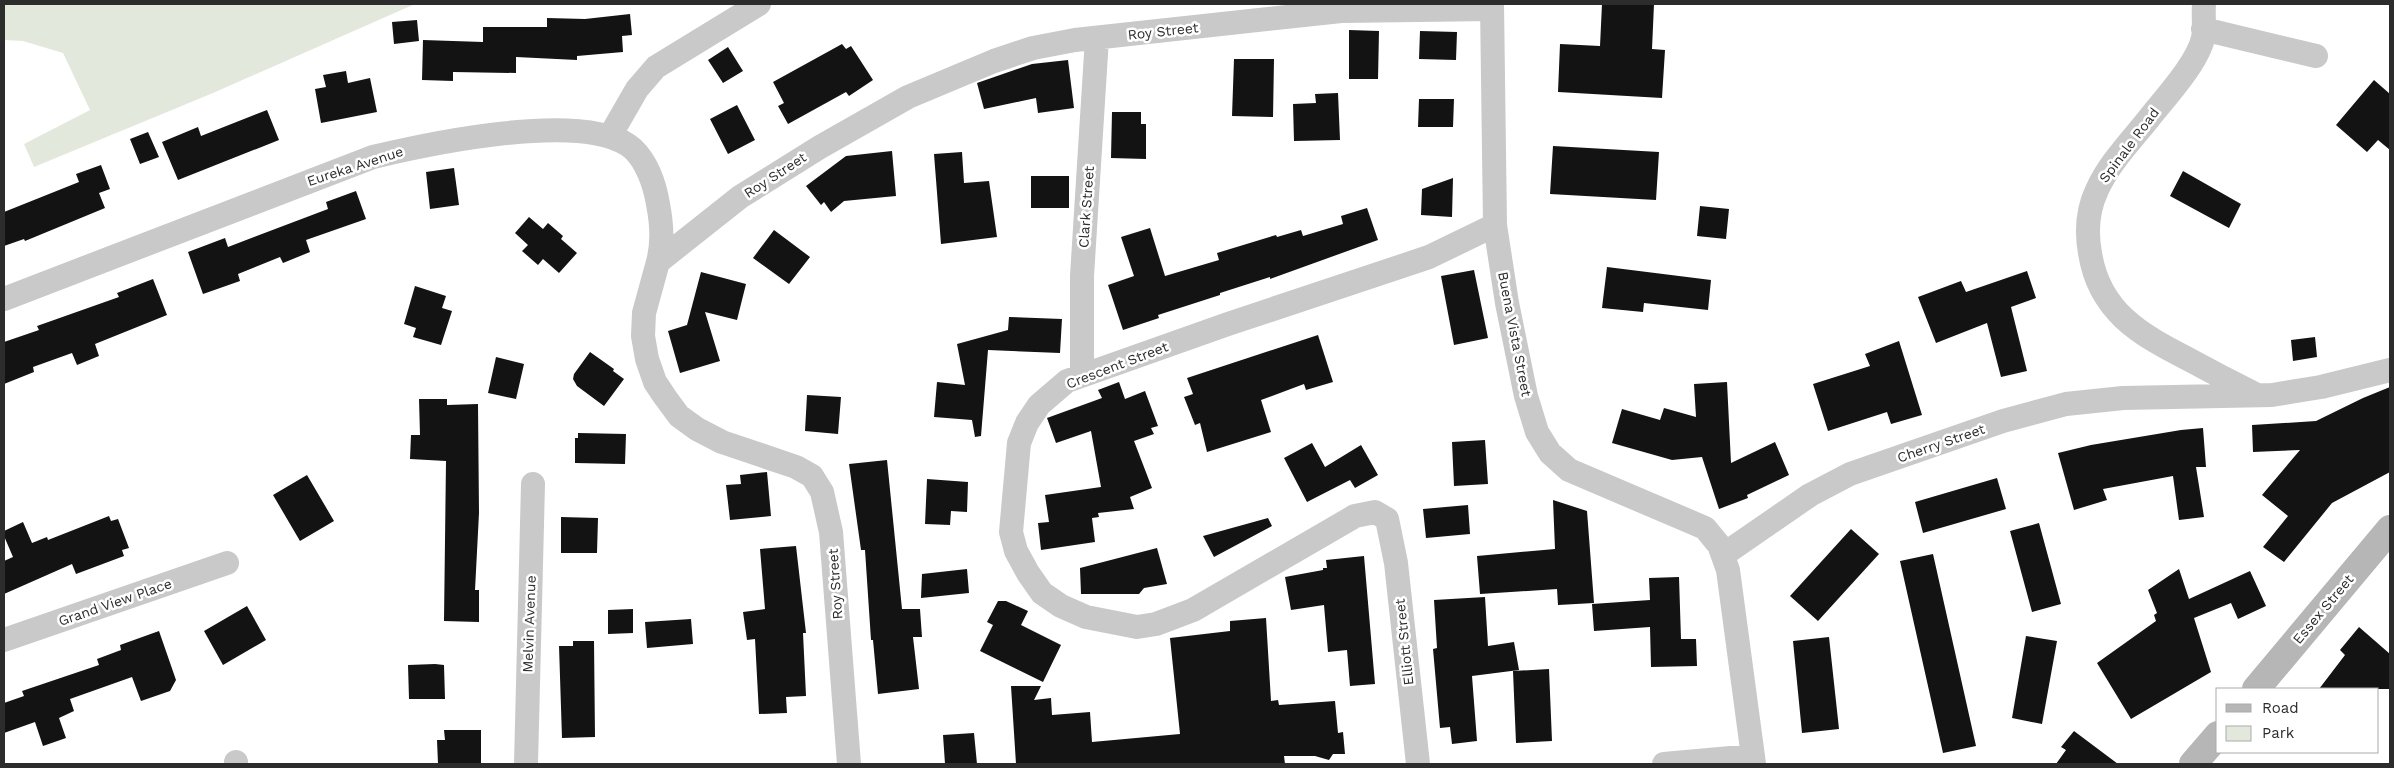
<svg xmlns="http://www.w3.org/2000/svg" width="2394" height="768" viewBox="0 0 2394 768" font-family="'Work Sans',sans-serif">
	<rect width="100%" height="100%" fill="#fff"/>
	<path fill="#e3e8dc" d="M 4,4 L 415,4 L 213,93 L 34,167 L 24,144 L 90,110 L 63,53 L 23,41 L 4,40 Z"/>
	<path fill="#131313" d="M 1602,4 L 1654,4 L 1652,49 L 1665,50 L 1662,98 L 1558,92 L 1560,44 L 1600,46 Z
		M 630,14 L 632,35 L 622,36 L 623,52 L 577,56 L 577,60 L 516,57 L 516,73 L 453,72 L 453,81 L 422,80 L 423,40 L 483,42 L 483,27 L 547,27 L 547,18 L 585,19 Z
		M 417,20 L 419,41 L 394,44 L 392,22 Z
		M 1349,30 L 1379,31 L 1378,79 L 1349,79 Z
		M 1420,31 L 1457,32 L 1456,60 L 1419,59 Z
		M 842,44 L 846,49 L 851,46 L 873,80 L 849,96 L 846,92 L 788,124 L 778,106 L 784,103 L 773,82 Z
		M 728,47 L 743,71 L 723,83 L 708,60 Z
		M 1234,59 L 1274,59 L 1273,117 L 1232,116 Z
		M 1068,60 L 1074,108 L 1038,113 L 1036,98 L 984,109 L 977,83 L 1032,64 Z
		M 346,71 L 348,83 L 370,78 L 377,112 L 321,123 L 315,89 L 326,87 L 323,75 Z
		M 2374,80 L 2390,94 L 2390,150 L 2378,140 L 2367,152 L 2336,125 Z
		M 1338,93 L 1340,140 L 1294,141 L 1293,104 L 1316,103 L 1315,94 Z
		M 1419,99 L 1454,99 L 1453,127 L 1418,127 Z
		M 737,105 L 755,140 L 728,154 L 710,119 Z
		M 267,110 L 279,140 L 178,180 L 162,142 L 198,127 L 201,136 Z
		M 1112,112 L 1141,112 L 1141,124 L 1146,124 L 1146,159 L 1111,158 Z
		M 148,132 L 159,157 L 140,164 L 130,139 Z
		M 1553,146 L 1659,152 L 1656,200 L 1550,194 Z
		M 892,151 L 896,196 L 844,201 L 831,212 L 824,202 L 821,205 L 806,186 L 846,156 Z
		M 962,152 L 964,183 L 989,181 L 997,237 L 941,244 L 934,154 Z
		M 101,165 L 110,189 L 99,193 L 105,208 L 25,241 L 24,239 L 4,246 L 4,212 L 79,182 L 76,174 Z
		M 454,168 L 459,205 L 430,209 L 426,172 Z
		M 2183,171 L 2241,204 L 2229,228 L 2170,196 Z
		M 1031,176 L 1069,176 L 1069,208 L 1031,208 Z
		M 1453,178 L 1452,217 L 1421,215 L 1422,189 Z
		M 356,191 L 366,219 L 306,240 L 310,252 L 283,263 L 280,257 L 238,274 L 240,281 L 203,294 L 188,252 L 225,238 L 228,247 L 328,209 L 326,202 Z
		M 1700,206 L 1729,209 L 1726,239 L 1697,236 Z
		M 1367,208 L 1378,240 L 1270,279 L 1270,277 L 1220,293 L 1220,295 L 1158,315 L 1159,318 L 1123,330 L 1108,285 L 1134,276 L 1121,237 L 1150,228 L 1165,276 L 1219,260 L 1217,253 L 1276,235 L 1277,237 L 1301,230 L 1303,236 L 1343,224 L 1341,216 Z
		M 529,217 L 543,229 L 548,223 L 563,236 L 561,239 L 577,253 L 559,273 L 543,259 L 538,265 L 522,251 L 528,245 L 515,233 Z
		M 774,230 L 810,257 L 789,284 L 753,258 Z
		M 1607,267 L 1711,280 L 1708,310 L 1644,303 L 1643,312 L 1602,308 Z
		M 1474,270 L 1488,338 L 1454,345 L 1441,276 Z
		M 2027,271 L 2036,298 L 2011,307 L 2027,371 L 2001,377 L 1987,323 L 1936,343 L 1918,297 L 1961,281 L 1966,292 Z
		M 701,272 L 746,284 L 737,320 L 705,312 L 720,361 L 680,373 L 668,331 L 687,325 Z
		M 153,279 L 167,315 L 95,344 L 99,356 L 77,365 L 72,353 L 33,367 L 34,372 L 4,384 L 4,342 L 39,330 L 37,326 L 119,297 L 117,293 Z
		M 415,286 L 446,296 L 442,308 L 452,311 L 441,345 L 413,337 L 416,328 L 404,324 Z
		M 1009,317 L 1062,319 L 1060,353 L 988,350 L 981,436 L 975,437 L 972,420 L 934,417 L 937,382 L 965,385 L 957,344 L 1008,330 Z
		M 1318,335 L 1333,382 L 1306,390 L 1304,384 L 1261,400 L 1271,432 L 1207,452 L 1200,423 L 1195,425 L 1184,397 L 1193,394 L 1187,378 Z
		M 2315,337 L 2317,357 L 2293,361 L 2291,340 Z
		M 1899,341 L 1922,415 L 1891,424 L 1887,412 L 1828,431 L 1813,384 L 1870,366 L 1865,354 Z
		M 590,352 L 614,369 L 613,371 L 624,379 L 604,406 L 577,386 L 573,379 L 574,374 Z
		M 496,357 L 524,364 L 516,399 L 488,393 Z
		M 1119,382 L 1125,399 L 1145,391 L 1158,426 L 1151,428 L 1154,434 L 1134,441 L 1152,488 L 1130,497 L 1134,509 L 1098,513 L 1099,517 L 1092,518 L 1095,542 L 1041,550 L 1038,523 L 1049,522 L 1045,495 L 1101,487 L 1091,431 L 1056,443 L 1047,418 L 1102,398 L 1098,390 Z
		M 1727,382 L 1731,463 L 1775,442 L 1789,475 L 1747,495 L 1748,498 L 1719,509 L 1702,457 L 1672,460 L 1612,443 L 1622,409 L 1660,420 L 1664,408 L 1696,417 L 1694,384 Z
		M 2390,387 L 2390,472 L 2332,503 L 2284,562 L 2263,547 L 2288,516 L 2262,495 L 2300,450 L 2253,452 L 2252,425 L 2316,421 L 2363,398 Z
		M 807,395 L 841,397 L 838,434 L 805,431 Z
		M 419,399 L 447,399 L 447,405 L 478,404 L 479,513 L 475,590 L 479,590 L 479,622 L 444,621 L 446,461 L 410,459 L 411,435 L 420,435 Z
		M 2203,428 L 2206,467 L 2196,467 L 2204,517 L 2179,520 L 2173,476 L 2103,489 L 2107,500 L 2074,510 L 2058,453 L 2091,445 L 2181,430 Z
		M 578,433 L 626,434 L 625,464 L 575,463 L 575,438 L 578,438 Z
		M 1485,440 L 1488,484 L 1454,486 L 1452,442 Z
		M 1312,443 L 1325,467 L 1361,445 L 1378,475 L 1355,488 L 1350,480 L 1307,502 L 1284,458 Z
		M 887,460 L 902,609 L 920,609 L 922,637 L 913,637 L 919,689 L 878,694 L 873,640 L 871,640 L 865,550 L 861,550 L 849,464 Z
		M 767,472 L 771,516 L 730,520 L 726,485 L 741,484 L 740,475 Z
		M 307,475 L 334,521 L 300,541 L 273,495 Z
		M 1997,478 L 2006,509 L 1923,533 L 1915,502 Z
		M 927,479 L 968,482 L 967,512 L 951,511 L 950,525 L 925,524 Z
		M 1553,500 L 1587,511 L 1594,603 L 1558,605 L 1557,589 L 1480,594 L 1477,556 L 1555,549 Z
		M 1468,505 L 1470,534 L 1426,538 L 1423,509 Z
		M 109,516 L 111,521 L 118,519 L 129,548 L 122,550 L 124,556 L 76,574 L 72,564 L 4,594 L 4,561 L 13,557 L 4,536 L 4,531 L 23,522 L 32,543 L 47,537 L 48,540 Z
		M 561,517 L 598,518 L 597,553 L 561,553 Z
		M 1268,518 L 1272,526 L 1214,557 L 1203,536 Z
		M 2039,523 L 2061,604 L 2032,612 L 2010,531 Z
		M 1851,529 L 1879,554 L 1818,621 L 1790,596 Z
		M 796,546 L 806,633 L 803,633 L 806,696 L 786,697 L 787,713 L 759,714 L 755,639 L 747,640 L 743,612 L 765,609 L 760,549 Z
		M 1157,548 L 1167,584 L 1144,588 L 1139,594 L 1081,594 L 1080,568 Z
		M 1933,554 L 1976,746 L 1943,753 L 1900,561 Z
		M 1364,556 L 1375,684 L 1350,686 L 1347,650 L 1328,652 L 1324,605 L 1291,610 L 1285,577 L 1323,570 L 1323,568 L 1327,568 L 1326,560 Z
		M 967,569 L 969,593 L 921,598 L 922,574 Z
		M 2179,569 L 2189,599 L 2250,571 L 2266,606 L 2238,619 L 2231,603 L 2194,618 L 2211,672 L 2131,719 L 2097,663 L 2156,621 L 2154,615 L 2157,613 L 2148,590 Z
		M 1679,577 L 1681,639 L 1696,639 L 1697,666 L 1651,667 L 1650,627 L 1594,631 L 1592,604 L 1650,600 L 1649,578 Z
		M 1485,597 L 1488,646 L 1514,642 L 1519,670 L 1472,676 L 1477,741 L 1452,744 L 1450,727 L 1440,728 L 1433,649 L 1437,648 L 1434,600 Z
		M 998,601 L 1006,601 L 1028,611 L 1021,625 L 1061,645 L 1043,682 L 980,651 L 993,625 L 987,622 Z
		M 247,606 L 266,640 L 223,665 L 204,631 Z
		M 633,609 L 633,633 L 608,634 L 608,610 Z
		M 1266,618 L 1271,701 L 1278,700 L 1279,705 L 1335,701 L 1338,733 L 1343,732 L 1345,754 L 1333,754 L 1329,760 L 1315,756 L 1284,756 L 1285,764 L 1016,764 L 1011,686 L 1041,686 L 1034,700 L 1051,698 L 1052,715 L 1090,712 L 1092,742 L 1180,734 L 1170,638 L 1230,631 L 1230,621 Z
		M 691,619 L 693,644 L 647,648 L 645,622 Z
		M 2359,627 L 2390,654 L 2390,689 L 2319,689 L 2345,655 L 2340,650 Z
		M 159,631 L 176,680 L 170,691 L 141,701 L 132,677 L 70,699 L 74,711 L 59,718 L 66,738 L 43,746 L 35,722 L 4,733 L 4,703 L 24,696 L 22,691 L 99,665 L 97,659 L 121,650 L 120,645 Z
		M 2026,636 L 2057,641 L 2042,724 L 2012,718 Z
		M 1829,637 L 1839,729 L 1802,733 L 1793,641 Z
		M 573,641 L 594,641 L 595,737 L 562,738 L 559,646 L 573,646 Z
		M 435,664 L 444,665 L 445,699 L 409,699 L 408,665 Z
		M 1549,669 L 1552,741 L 1516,743 L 1513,671 Z
		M 444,730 L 481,730 L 481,764 L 438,764 L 437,740 L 445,740 Z
		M 2074,731 L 2118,764 L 2056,764 L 2066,750 L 2061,747 Z
		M 974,733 L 977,764 L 945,764 L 943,735 Z"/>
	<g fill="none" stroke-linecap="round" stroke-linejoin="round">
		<path stroke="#c9c9c9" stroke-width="24" d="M 1492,4 L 1495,225 L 1507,303 L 1526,396 L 1537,432 L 1550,453 L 1569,470 L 1705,528 L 1719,545 L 1728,570 L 1754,764
			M 2204,4 C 2203,15 2205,27 2203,38 C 2198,62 2166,97 2150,117 C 2132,140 2109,163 2097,190 C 2087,211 2086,231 2090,253 C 2099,311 2139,334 2188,359 C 2210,371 2233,383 2255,394
			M 2203,29 L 2316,56
			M 610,136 L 637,89 L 656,67 L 759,4
			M 4,299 L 373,157 C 432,143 577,112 628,145 C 643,155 652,177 656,194 C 661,217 664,239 658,262
			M 1082,375 L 1082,276 L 1097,38
			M 1723,555 L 1810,495 L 1850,474 L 2003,421 L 2066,404 L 2123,398 L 2272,395 L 2321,387 L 2390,370
			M 4,640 L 227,563
			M 236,764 L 236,762
			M 526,764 L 533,484
			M 849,764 L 831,532 L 822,492 L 812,476 L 796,467 L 722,442 L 697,429 L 679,416 L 665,397 L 655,382 L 647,359 L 643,336 L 644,313 L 658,262 L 740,197 L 820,147 L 908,97 L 994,61 L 1033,48 L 1075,40 L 1341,11 L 1492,9
			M 1418,764 L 1396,563 L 1387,519 L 1375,512 L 1355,516 L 1193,610 L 1156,624 L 1137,627 L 1086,617 L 1061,606 L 1042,593 L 1028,573 L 1016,551 L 1011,532 L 1019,443 L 1027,423 L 1039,405 L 1067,381 L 1228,324 L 1429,257 L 1495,225
			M 1664,764 L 1753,756"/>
		<path stroke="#b6b6b6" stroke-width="28" d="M 2256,689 L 2390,529
			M 2193,764 L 2218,735"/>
	</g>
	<g text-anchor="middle" stroke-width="5" stroke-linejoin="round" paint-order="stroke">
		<g font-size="14" fill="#2c2c2c" stroke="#fff">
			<text transform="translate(1163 31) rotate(-6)" y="5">Roy Street</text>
			<text transform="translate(2129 145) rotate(-53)" y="5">Spinale Road</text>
			<text transform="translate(355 166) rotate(-18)" y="5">Eureka Avenue</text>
			<text transform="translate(775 175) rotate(-33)" y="5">Roy Street</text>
			<text transform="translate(1086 207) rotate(-86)" y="5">Clark Street</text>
			<text transform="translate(1515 334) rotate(79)" y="5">Buena Vista Street</text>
			<text transform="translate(1117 365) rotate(-21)" y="5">Crescent Street</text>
			<text transform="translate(1941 443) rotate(-19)" y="5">Cherry Street</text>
			<text transform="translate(835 584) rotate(-94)" y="5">Roy Street</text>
			<text transform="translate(115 602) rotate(-19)" y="5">Grand View Place</text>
			<text transform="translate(2323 609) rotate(-50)" y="5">Essex Street</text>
			<text transform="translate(529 624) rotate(-88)" y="5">Melvin Avenue</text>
			<text transform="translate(1404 642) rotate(-96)" y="5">Elliott Street</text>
		</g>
	</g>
	<rect width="2394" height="768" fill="none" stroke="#2c2c2c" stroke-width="10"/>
	<rect x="2216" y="688" width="162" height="65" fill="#ffffff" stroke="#ababab"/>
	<rect x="2226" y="704" width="25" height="8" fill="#b6b6b6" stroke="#ababab"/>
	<text x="2262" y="713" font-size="15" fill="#2c2c2c">Road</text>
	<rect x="2226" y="726" width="25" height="15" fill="#e3e8dc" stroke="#ababab"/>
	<text x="2262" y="738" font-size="15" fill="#2c2c2c">Park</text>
</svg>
